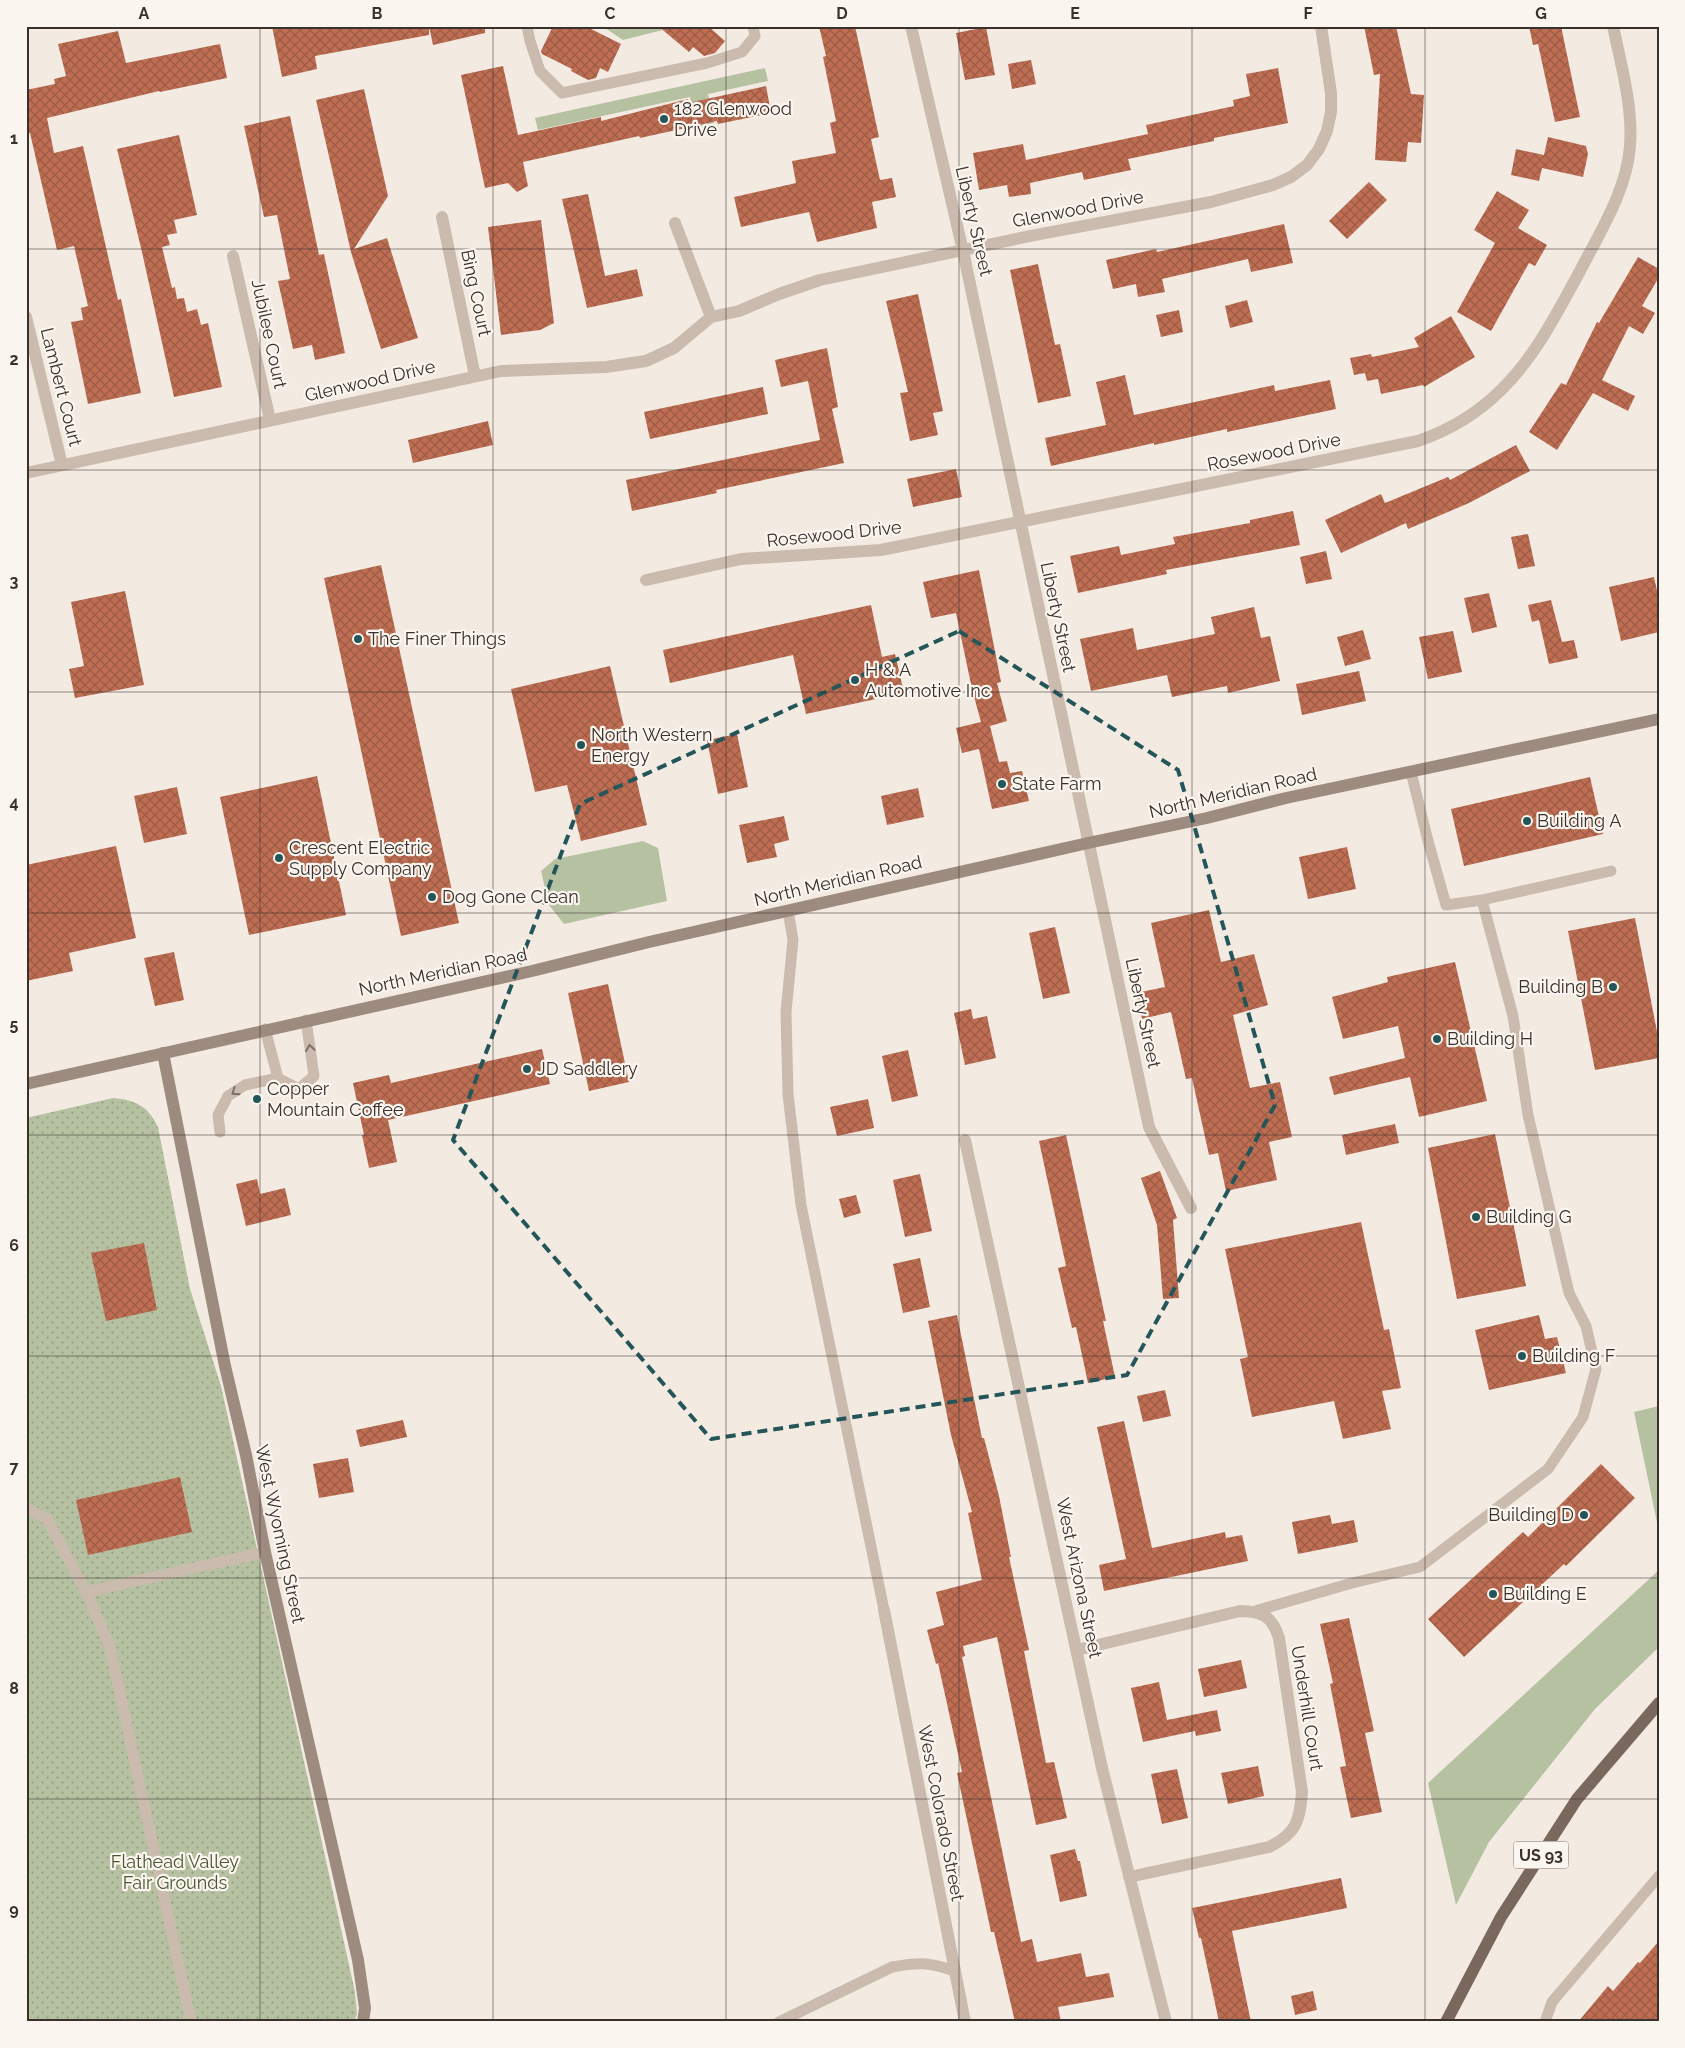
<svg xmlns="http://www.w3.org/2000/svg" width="1685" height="2048" viewBox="0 0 1685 2048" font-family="Raleway,sans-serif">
	<defs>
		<pattern id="park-dots" width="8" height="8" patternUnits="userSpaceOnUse" patternTransform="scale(1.25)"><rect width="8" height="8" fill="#b6c1a2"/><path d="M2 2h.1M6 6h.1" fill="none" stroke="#959d84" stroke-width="1.8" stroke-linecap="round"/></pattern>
		<pattern id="building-cross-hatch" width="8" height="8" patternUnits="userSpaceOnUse" patternTransform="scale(1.25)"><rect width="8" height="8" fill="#bf6e53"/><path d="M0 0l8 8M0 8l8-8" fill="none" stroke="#9c5b45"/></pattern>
	</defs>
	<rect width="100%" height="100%" fill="#f3ebe2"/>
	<path fill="#b6c1a2" d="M 602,26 L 666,26 L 663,30 L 623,40 Z
		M 765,68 L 768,81 L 708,94 L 714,123 L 697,127 L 690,97 L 538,130 L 535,118 Z
		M 643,841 L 658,848 L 667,901 L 564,924 L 549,905 L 541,871 L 555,859 Z
		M 1659,1406 L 1659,1532 L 1634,1412 Z
		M 1659,1570 L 1659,1647 L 1595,1709 L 1489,1842 L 1456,1905 L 1428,1783 Z"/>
	<path fill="url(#park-dots)" d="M 113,1098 C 136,1100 148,1106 158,1127 L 190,1289 L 221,1386 L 355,1992 L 357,2014 L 354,2022 L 26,2022 L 26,1118 Z"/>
	<path fill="url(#building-cross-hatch)" d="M 272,26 L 429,26 L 429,35 L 315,56 L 317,69 L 282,77 Z
		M 429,26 L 485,26 L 485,33 L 433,45 Z
		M 553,26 L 585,26 L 621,44 L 608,72 L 600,68 L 596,78 L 588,80 L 571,71 L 572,69 L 542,54 L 541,51 Z
		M 658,26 L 708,26 L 725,41 L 715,53 L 704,56 L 693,47 L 689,52 Z
		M 819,26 L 855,26 L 879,137 L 871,139 L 880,180 L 892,178 L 896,197 L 872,202 L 877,228 L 817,242 L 809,212 L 741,227 L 734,197 L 796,183 L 792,161 L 836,153 L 830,123 L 836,121 L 823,57 L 826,56 Z
		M 1364,26 L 1396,26 L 1411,94 L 1424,95 L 1421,143 L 1408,142 L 1406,162 L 1375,160 L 1380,74 L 1374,75 Z
		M 1529,26 L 1561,26 L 1580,117 L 1555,122 L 1538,44 L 1533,45 Z
		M 986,27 L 995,75 L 965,80 L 956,33 Z
		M 118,31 L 126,63 L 220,44 L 227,78 L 160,92 L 159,91 L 47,118 L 54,153 L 83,146 L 118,300 L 121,299 L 141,393 L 88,404 L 71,322 L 83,320 L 81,308 L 88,306 L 74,246 L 57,250 L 30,133 L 26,134 L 26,90 L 55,84 L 54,79 L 66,76 L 58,44 Z
		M 1031,60 L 1036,84 L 1012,89 L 1008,64 Z
		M 503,66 L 518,135 L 601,117 L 601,121 L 688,99 L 688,103 L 766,86 L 771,113 L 718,124 L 717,121 L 640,138 L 639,136 L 523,162 L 528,186 L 517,192 L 508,183 L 485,188 L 461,75 Z
		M 1278,68 L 1288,123 L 1214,138 L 1214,141 L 1128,159 L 1131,170 L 1084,180 L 1082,172 L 1030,183 L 1031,194 L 1009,197 L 1007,185 L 979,190 L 973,153 L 1023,144 L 1026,160 L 1148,134 L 1146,125 L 1234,106 L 1233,100 L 1250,96 L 1246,74 Z
		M 364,89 L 388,196 L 354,249 L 387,238 L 418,338 L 381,349 L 351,252 L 316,100 Z
		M 290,116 L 319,255 L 324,254 L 345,353 L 315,360 L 312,345 L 293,349 L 278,281 L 290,279 L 277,215 L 264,217 L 244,126 Z
		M 179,135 L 197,215 L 174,220 L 177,233 L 167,235 L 170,245 L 162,247 L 172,288 L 175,287 L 177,299 L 184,298 L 187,312 L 197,309 L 201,325 L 208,323 L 222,387 L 174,397 L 142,252 L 117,149 Z
		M 1548,137 L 1586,146 L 1588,154 L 1583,177 L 1542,168 L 1539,181 L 1511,175 L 1516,149 L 1544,155 Z
		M 1369,182 L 1387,200 L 1347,239 L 1329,221 Z
		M 1497,191 L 1529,210 L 1518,228 L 1547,245 L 1535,266 L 1529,263 L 1491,331 L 1457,312 L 1495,243 L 1474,230 Z
		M 588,194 L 605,276 L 637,269 L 643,296 L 587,308 L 562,199 Z
		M 541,220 L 554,323 L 540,330 L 501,335 L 488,227 Z
		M 1284,224 L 1293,263 L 1251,272 L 1248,259 L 1162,279 L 1165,292 L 1138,297 L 1136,284 L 1113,289 L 1106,260 L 1156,249 L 1157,252 Z
		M 1638,257 L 1659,269 L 1659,277 L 1642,306 L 1655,313 L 1643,334 L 1629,326 L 1602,380 L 1635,396 L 1628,411 L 1593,393 L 1557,450 L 1529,432 L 1561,383 L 1566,385 L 1597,322 L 1599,323 Z
		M 1038,264 L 1055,345 L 1060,344 L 1071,396 L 1038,403 L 1010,270 Z
		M 918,294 L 943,411 L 933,413 L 938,435 L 910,441 L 900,393 L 908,392 L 886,301 Z
		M 1247,300 L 1253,322 L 1230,328 L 1225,306 Z
		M 1179,310 L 1183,332 L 1161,337 L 1156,315 Z
		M 1451,316 L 1475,357 L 1424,387 L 1423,385 L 1381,394 L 1378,379 L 1367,381 L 1365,373 L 1354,375 L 1350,358 L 1371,354 L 1372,357 L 1419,347 L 1414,338 Z
		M 827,348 L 838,407 L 832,409 L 844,463 L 716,490 L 717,493 L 632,511 L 626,480 L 820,440 L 808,381 L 781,387 L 775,360 Z
		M 1125,375 L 1134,415 L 1274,385 L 1275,391 L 1330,380 L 1336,409 L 1227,432 L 1227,429 L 1154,445 L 1154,443 L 1051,466 L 1045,438 L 1106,425 L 1096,382 Z
		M 763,387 L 768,414 L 650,439 L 644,412 Z
		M 488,421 L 493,445 L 413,463 L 408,440 Z
		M 1516,445 L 1530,471 L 1469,503 L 1408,529 L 1406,523 L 1341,553 L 1325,520 L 1381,494 L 1385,503 L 1448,477 L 1450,480 Z
		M 956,469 L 962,497 L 913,507 L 907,479 Z
		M 1293,511 L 1300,545 L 1166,570 L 1167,574 L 1078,593 L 1070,556 L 1119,546 L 1121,555 L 1175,544 L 1173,537 L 1250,523 L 1250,520 Z
		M 1528,534 L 1535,566 L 1518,569 L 1511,537 Z
		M 1326,551 L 1332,579 L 1306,584 L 1300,557 Z
		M 381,565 L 459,923 L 401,936 L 324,578 Z
		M 979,570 L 1001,682 L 997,683 L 1007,721 L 990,726 L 999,762 L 1007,761 L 1010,773 L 1022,771 L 1029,801 L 992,809 L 979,749 L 962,753 L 956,728 L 981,722 L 972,689 L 956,613 L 931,618 L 923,582 Z
		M 1654,577 L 1659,600 L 1659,632 L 1621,641 L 1609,587 Z
		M 125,591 L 144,685 L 75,698 L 69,669 L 84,666 L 71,602 Z
		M 1489,593 L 1497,627 L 1472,633 L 1464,598 Z
		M 1551,600 L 1562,642 L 1574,640 L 1578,658 L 1549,664 L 1539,620 L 1532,622 L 1528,605 Z
		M 871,605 L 882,657 L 895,654 L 904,693 L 806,714 L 793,655 L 670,683 L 663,650 Z
		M 1254,607 L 1261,638 L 1270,636 L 1280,681 L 1228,693 L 1227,686 L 1172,697 L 1167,675 L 1091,691 L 1080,639 L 1133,628 L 1137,650 L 1215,634 L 1211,617 Z
		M 1363,630 L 1371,659 L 1345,666 L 1337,637 Z
		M 1453,631 L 1462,672 L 1428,679 L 1419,637 Z
		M 610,666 L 647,825 L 581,841 L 567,785 L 535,792 L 511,689 Z
		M 1359,671 L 1366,701 L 1302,715 L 1296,684 Z
		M 737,734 L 748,787 L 718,794 L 707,740 Z
		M 317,776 L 346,915 L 249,935 L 220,797 Z
		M 1590,777 L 1603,834 L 1464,866 L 1451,809 Z
		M 177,787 L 187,834 L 144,843 L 134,796 Z
		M 918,788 L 924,817 L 887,825 L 881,796 Z
		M 784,816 L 789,840 L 774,844 L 777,857 L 747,863 L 739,825 Z
		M 116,846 L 136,938 L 69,953 L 73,971 L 26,981 L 26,865 Z
		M 1347,847 L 1356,889 L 1308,899 L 1299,857 Z
		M 1209,910 L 1221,962 L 1254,954 L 1268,1005 L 1233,1015 L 1250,1088 L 1280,1082 L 1292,1137 L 1269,1142 L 1277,1180 L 1226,1191 L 1218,1153 L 1209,1155 L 1192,1078 L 1186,1079 L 1171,1012 L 1142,1019 L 1136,993 L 1165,987 L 1151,923 Z
		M 1635,918 L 1659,1042 L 1659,1058 L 1595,1070 L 1568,931 Z
		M 1055,927 L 1070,993 L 1043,999 L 1029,933 Z
		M 174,952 L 184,1000 L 155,1006 L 144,958 Z
		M 1455,962 L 1487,1101 L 1419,1117 L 1410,1077 L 1334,1095 L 1329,1077 L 1405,1058 L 1398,1026 L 1343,1039 L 1332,997 L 1388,982 L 1387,977 Z
		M 608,984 L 629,1082 L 589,1091 L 568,993 Z
		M 971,1009 L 973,1019 L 987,1016 L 996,1058 L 965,1065 L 954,1013 Z
		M 542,1049 L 550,1084 L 388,1120 L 397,1162 L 369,1168 L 362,1135 L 364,1135 L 353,1083 L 389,1075 L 391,1083 Z
		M 908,1050 L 918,1096 L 892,1102 L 882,1056 Z
		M 868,1099 L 874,1128 L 837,1136 L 830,1107 Z
		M 1395,1124 L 1399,1143 L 1346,1155 L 1342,1135 Z
		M 1495,1134 L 1526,1286 L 1457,1299 L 1428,1148 Z
		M 1066,1135 L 1106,1321 L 1103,1321 L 1115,1377 L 1088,1383 L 1076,1327 L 1072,1328 L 1058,1268 L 1066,1266 L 1039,1141 Z
		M 1160,1171 L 1177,1218 L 1173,1220 L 1179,1298 L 1163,1299 L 1157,1225 L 1141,1178 Z
		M 920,1174 L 932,1231 L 905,1237 L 893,1180 Z
		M 257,1179 L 260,1194 L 285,1188 L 291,1215 L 246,1226 L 236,1184 Z
		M 856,1195 L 861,1213 L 844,1218 L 839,1199 Z
		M 1361,1222 L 1384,1330 L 1389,1329 L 1401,1388 L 1382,1391 L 1391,1429 L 1343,1439 L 1334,1401 L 1252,1417 L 1240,1359 L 1248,1357 L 1225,1249 Z
		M 144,1243 L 157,1310 L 106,1321 L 91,1253 Z
		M 920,1258 L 930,1307 L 903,1313 L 893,1264 Z
		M 957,1315 L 982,1438 L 984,1438 L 999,1496 L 1011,1557 L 1009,1557 L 1029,1650 L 1024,1651 L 1046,1763 L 1054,1762 L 1067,1818 L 1036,1825 L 997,1637 L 963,1646 L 965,1656 L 962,1657 L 1021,1942 L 1032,1939 L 1037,1962 L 1081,1953 L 1086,1977 L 1109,1973 L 1114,1997 L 1058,2007 L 1061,2022 L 1015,2022 L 994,1932 L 991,1932 L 957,1773 L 962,1772 L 938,1663 L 936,1664 L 927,1630 L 944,1625 L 936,1592 L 982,1580 L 968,1513 L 972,1512 L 951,1435 L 928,1321 Z
		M 1539,1315 L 1545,1339 L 1557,1337 L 1566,1373 L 1489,1390 L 1475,1330 Z
		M 1165,1390 L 1171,1416 L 1143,1422 L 1137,1396 Z
		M 403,1420 L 407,1437 L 360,1447 L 356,1430 Z
		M 1124,1421 L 1152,1548 L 1225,1532 L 1226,1538 L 1242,1535 L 1248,1561 L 1104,1591 L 1099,1565 L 1126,1559 L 1097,1427 Z
		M 348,1458 L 354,1492 L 319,1498 L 313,1464 Z
		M 1601,1464 L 1635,1498 L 1566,1566 L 1564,1564 L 1464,1657 L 1428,1619 L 1523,1532 L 1528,1537 Z
		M 180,1477 L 192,1532 L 88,1555 L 76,1500 Z
		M 1330,1515 L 1332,1524 L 1354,1520 L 1358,1542 L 1298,1554 L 1292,1522 Z
		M 1349,1618 L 1374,1731 L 1365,1733 L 1382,1812 L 1351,1818 L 1340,1767 L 1346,1766 L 1330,1684 L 1333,1683 L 1320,1624 Z
		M 1241,1660 L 1247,1688 L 1204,1697 L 1198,1669 Z
		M 1159,1682 L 1167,1720 L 1217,1710 L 1221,1731 L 1196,1736 L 1195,1731 L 1143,1742 L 1131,1688 Z
		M 1258,1766 L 1264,1796 L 1228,1804 L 1221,1773 Z
		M 1177,1769 L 1188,1818 L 1162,1824 L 1151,1774 Z
		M 1075,1849 L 1078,1861 L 1080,1861 L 1087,1896 L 1060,1902 L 1050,1855 Z
		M 1341,1878 L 1347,1908 L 1232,1931 L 1251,2022 L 1219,2022 L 1201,1938 L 1199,1938 L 1192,1908 Z
		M 1659,1941 L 1659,2022 L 1578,2022 L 1608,1986 L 1613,1991 L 1638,1962 L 1640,1963 Z
		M 1313,1991 L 1317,2010 L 1295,2015 L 1291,1996 Z"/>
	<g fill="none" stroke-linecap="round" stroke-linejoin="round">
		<path stroke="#cbbbae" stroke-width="11" d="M 527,26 L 530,41 L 540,71 L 562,93 L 707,63 L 742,52 L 755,36 L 753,26
			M 1482,900 L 1611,871
			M 788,911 L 793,940 L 786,1012 L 788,1094 L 801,1205 L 884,1610
			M 265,1029 L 278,1078
			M 220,1132 L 218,1115 L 228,1096 L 245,1085 L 278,1078 L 299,1089 L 314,1076 L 306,1020
			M 26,1508 L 47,1519 L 86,1592 L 110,1647 L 191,2022
			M 86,1592 L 265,1552
			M 1255,1611 L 1352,1583 L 1420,1567 L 1548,1469 L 1583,1417 L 1596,1369 L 1586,1326 L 1569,1293 L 1528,1115 L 1513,1016 L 1482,900 L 1446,905 L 1428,841 L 1411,772
			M 779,2022 L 892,1967 C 919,1962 928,1962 955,1971
			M 1545,2022 L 1552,2002 L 1659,1876"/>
		<path stroke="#cbbbae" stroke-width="12" d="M 911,26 L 963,251 L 1149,1127 L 1191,1208
			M 442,217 L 475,376
			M 675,223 L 711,317
			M 233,256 L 270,420
			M 26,317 L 62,465
			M 26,473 L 501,371 L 606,367 L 646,361 L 674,348 L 711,317 L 739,311 L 779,294 L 820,280 L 1030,236 L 1211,202 L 1273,185 L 1291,177 L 1307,165 L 1319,149 L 1327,131 L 1331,112 L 1331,93 L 1321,26
			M 646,580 L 741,559 L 881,550 L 1418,441 C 1450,430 1477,414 1501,390 C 1535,357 1557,313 1580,271 C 1600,232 1627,190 1630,146 C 1633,106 1621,65 1613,26
			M 965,1140 L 1102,1768 L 1166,2022
			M 884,1610 L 965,2022
			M 1077,1650 L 1240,1611 C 1262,1611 1272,1616 1279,1638 L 1302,1792 C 1300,1821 1296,1834 1269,1847 L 1129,1877"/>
		<path stroke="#9e8b7f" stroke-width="12" d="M 163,1053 L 225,1366 L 246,1455 L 265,1552 L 358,1960 L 365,2008 L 363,2022
			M 26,1084 L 532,971 L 649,942 L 1088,843 L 1207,818 L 1286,798 L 1659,719"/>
		<path stroke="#7a685e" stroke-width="12" d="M 1446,2022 L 1501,1917 L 1577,1799 L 1659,1703"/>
	</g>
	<defs><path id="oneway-chevron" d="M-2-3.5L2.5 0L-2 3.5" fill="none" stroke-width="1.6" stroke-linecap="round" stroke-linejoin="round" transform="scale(1.25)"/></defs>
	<g stroke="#7b6f66">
		<use href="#oneway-chevron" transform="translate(310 1048) rotate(-98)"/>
		<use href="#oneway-chevron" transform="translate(235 1092) rotate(146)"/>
	</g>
	<path fill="none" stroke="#235559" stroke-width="4" stroke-dasharray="10 6" stroke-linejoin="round" d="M 959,631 L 1178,770 L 1275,1105 L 1127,1375 L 711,1439 L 453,1140 L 580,804 Z"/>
	<path fill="none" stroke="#3a302c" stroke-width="1" stroke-opacity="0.55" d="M 260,26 L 260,2022M 493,26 L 493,2022M 726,26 L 726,2022M 959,26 L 959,2022M 1192,26 L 1192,2022M 1425,26 L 1425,2022M 26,249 L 1659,249M 26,470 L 1659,470M 26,692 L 1659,692M 26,913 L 1659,913M 26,1135 L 1659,1135M 26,1356 L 1659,1356M 26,1578 L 1659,1578M 26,1799 L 1659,1799"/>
	<g fill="#235559" stroke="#faf5ee" stroke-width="2">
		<circle cx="664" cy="119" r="5"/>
		<circle cx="358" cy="639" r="5"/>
		<circle cx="855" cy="680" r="5"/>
		<circle cx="581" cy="745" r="5"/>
		<circle cx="1002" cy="784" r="5"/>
		<circle cx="1527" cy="821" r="5"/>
		<circle cx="279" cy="858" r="5"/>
		<circle cx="432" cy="897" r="5"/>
		<circle cx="1613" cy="987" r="5"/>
		<circle cx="1437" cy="1039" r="5"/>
		<circle cx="527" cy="1069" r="5"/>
		<circle cx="257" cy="1099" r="5"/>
		<circle cx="1476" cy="1217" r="5"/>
		<circle cx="1522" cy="1356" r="5"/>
		<circle cx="1584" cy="1515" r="5"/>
		<circle cx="1493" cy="1594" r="5"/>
	</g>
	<g text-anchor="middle" stroke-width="4.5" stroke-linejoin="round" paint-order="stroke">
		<rect fill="#faf5ee" stroke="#746b66" stroke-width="1" x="1513.5" y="1841.5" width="55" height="27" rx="4"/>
		<g font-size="16" font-weight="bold" fill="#3a302c">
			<text x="1541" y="1861">US 93</text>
		</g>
		<g font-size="18" fill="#3a302c" stroke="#faf5ee" text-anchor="start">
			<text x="674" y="115">182 Glenwood<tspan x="674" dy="21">Drive</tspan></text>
			<text x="368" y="645">The Finer Things</text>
			<text x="865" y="676">H &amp; A<tspan x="865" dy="21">Automotive Inc</tspan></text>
			<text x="591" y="741">North Western<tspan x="591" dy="21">Energy</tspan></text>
			<text x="1012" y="790">State Farm</text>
			<text x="1537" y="827">Building A</text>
			<text x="289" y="854">Crescent Electric<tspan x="289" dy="21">Supply Company</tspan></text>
			<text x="442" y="903">Dog Gone Clean</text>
			<text x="1603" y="993" text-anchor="end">Building B</text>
			<text x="1447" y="1045">Building H</text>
			<text x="537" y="1075">JD Saddlery</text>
			<text x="267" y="1095">Copper<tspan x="267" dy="21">Mountain Coffee</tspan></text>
			<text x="1486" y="1223">Building G</text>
			<text x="1532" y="1362">Building F</text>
			<text x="1574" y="1521" text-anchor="end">Building D</text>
			<text x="1503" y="1600">Building E</text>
		</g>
		<g font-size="18" fill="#3a302c" stroke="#faf5ee">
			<text transform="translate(1078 209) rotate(-11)" y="6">Glenwood Drive</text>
			<text transform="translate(974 221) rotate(77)" y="6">Liberty Street</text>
			<text transform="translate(476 293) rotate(78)" y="6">Bing Court</text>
			<text transform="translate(269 334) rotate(78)" y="6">Jubilee Court</text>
			<text transform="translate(370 381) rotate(-13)" y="6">Glenwood Drive</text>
			<text transform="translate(61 387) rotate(76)" y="6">Lambert Court</text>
			<text transform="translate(1274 452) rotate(-11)" y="6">Rosewood Drive</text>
			<text transform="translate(834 534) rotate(-6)" y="6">Rosewood Drive</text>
			<text transform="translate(1058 617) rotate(78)" y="6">Liberty Street</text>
			<text transform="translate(1233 793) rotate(-13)" y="6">North Meridian Road</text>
			<text transform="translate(838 881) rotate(-13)" y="6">North Meridian Road</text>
			<text transform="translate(443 972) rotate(-12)" y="6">North Meridian Road</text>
			<text transform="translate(1143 1013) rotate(78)" y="6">Liberty Street</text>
			<text transform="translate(280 1534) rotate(78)" y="6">West Wyoming Street</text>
			<text transform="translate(1079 1578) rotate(78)" y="6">West Arizona Street</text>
			<text transform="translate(1307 1708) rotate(81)" y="6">Underhill Court</text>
			<text transform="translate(941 1813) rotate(79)" y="6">West Colorado Street</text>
		</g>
		<g font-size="18" fill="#485731" stroke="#faf5ee">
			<text x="175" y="1868">Flathead Valley<tspan x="175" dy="21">Fair Grounds</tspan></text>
		</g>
	</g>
	<rect width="1685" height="2048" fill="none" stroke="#faf5ee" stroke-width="55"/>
	<rect x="28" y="28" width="1630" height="1992" fill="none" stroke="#3a302c" stroke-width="2"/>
	<g font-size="16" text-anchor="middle" font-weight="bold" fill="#3a302c">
		<text x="144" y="19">A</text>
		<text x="377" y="19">B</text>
		<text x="610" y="19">C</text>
		<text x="842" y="19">D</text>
		<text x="1075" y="19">E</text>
		<text x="1308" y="19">F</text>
		<text x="1541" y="19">G</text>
		<text x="14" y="144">1</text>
		<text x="14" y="365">2</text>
		<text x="14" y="587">3</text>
		<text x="14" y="808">4</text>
		<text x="14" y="1030">5</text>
		<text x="14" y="1251">6</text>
		<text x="14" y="1473">7</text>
		<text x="14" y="1694">8</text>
		<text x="14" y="1915">9</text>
	</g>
</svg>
